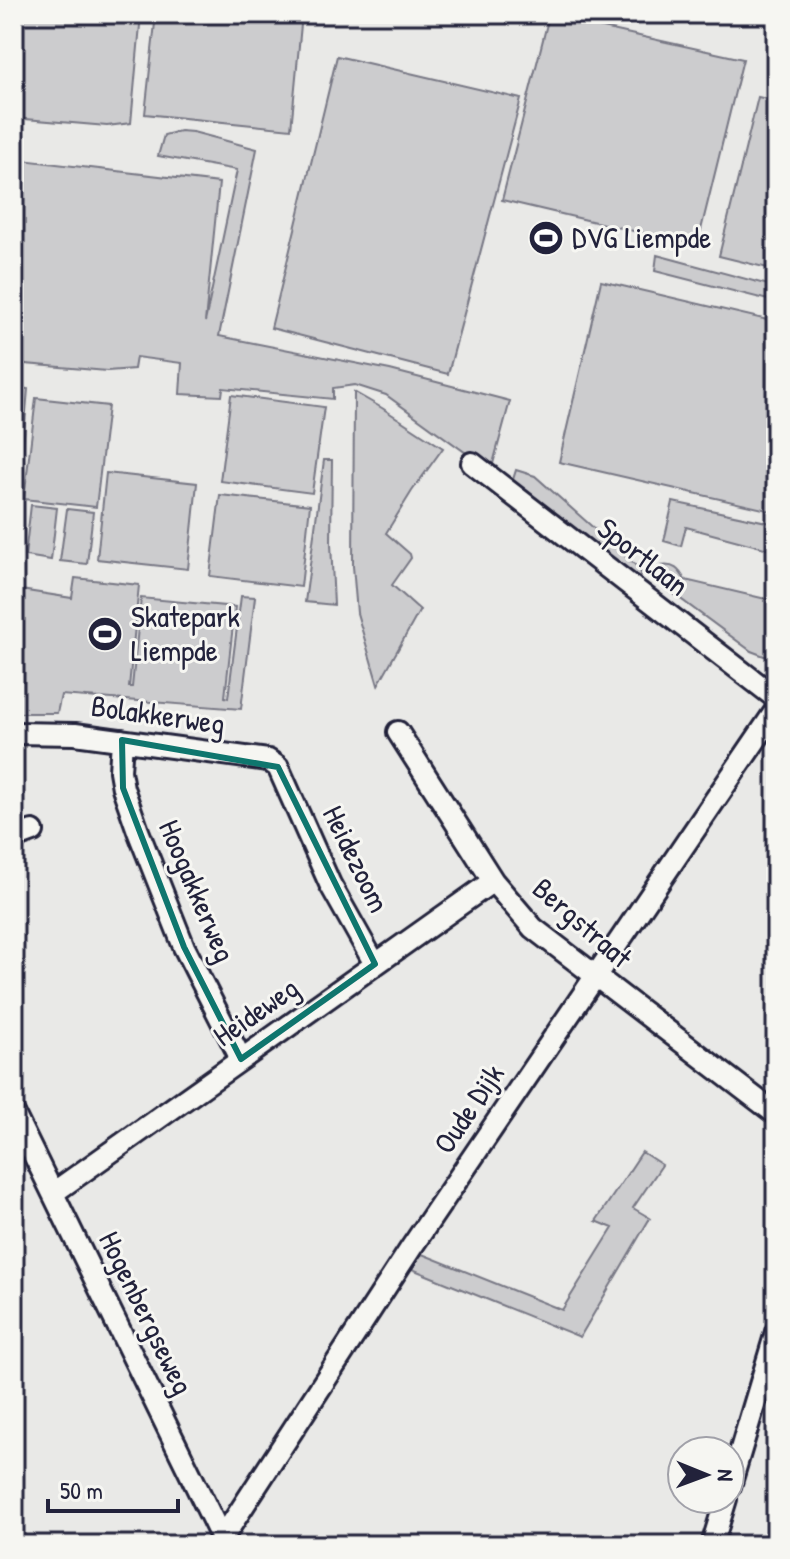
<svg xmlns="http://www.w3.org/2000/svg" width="790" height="1559" viewBox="0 0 790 1559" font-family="'Patrick Hand',sans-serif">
	<rect width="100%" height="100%" fill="#e9e9e7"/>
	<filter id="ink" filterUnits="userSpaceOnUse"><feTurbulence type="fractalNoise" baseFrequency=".0125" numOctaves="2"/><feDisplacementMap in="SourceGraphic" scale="16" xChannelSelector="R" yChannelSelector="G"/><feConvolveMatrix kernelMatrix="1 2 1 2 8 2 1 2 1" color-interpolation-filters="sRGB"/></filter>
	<g filter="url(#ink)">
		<path fill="#ccccce" stroke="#777784" stroke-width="2" d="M 14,14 L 141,14 L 131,123 L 107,126 L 14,118 Z
			M 156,14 L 302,14 L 291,129 L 145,114 Z
			M 549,16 L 743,59 L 697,246 L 502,200 Z
			M 337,56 L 521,99 L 448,374 L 271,328 Z
			M 758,97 L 776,101 L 776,270 L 719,256 Z
			M 180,131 L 193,132 L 257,149 L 219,336 L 390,370 L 510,401 L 491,471 L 386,395 L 355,385 L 333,388 L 333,399 L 223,388 L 222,396 L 180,394 L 182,363 L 136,357 L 134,369 L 107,371 L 14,363 L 14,159 L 219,183 L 205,322 L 237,170 L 158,156 L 164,135 Z
			M 657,255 L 776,287 L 776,302 L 655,271 Z
			M 601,281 L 776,322 L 776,512 L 559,462 Z
			M 14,387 L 28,389 L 14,551 Z
			M 354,392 L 382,408 L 443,448 L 412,491 L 386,533 L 410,554 L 411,558 L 392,585 L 420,610 L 378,685 L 357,613 L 353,566 Z
			M 231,395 L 324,407 L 312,493 L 220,481 Z
			M 36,398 L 108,406 L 96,507 L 24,499 Z
			M 324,460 L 332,460 L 331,543 L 334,605 L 305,602 Z
			M 516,470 L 535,476 L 641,570 L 637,587 L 511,486 Z
			M 106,473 L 197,483 L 188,569 L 97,559 Z
			M 220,495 L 310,505 L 301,587 L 210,576 Z
			M 673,502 L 776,524 L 776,551 L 686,527 L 681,546 L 664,541 Z
			M 31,505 L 57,508 L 51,560 L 25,556 Z
			M 67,509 L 93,512 L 87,564 L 60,561 Z
			M 661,566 C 674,564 679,569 685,580 L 770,600 L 776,599 L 776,656 L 764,656 L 751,651 L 651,577 Z
			M 75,578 L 139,585 L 129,687 L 132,687 L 141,598 L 235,607 L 225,697 L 228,698 L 241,596 L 255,597 L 241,709 L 61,695 L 57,713 L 14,713 L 14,589 L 72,598 Z
			M 642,1152 L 662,1165 L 633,1208 L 650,1218 L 580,1337 L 412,1269 L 422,1254 L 562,1310 L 613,1228 L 596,1221 Z"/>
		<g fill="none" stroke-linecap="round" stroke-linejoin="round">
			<defs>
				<path id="minor" d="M 472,463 L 776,698
					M 398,732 L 493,881 L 533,928 L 776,1114
					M 14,733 L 75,734 L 268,760 L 278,767 L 330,884 L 375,964
					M 122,740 L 120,771 L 123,788 L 138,831 L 184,947 L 241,1059
					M 14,838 L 33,831
					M 14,1114 L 225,1545
					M 53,1193 L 493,881
					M 730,1486 L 776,1332
					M 218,1545 L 411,1248 L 776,710
					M 712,1545 L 726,1499"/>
			</defs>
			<use href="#minor" stroke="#22223b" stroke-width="26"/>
			<use href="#minor" stroke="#f6f6f2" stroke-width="20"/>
		</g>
	</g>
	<path fill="none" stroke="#0f766e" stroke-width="6" stroke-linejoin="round" d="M 122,740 L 278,767 L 375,964 L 241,1059 L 184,947 L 123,788 Z"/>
	<defs>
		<symbol id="stadium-disc" viewBox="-11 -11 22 22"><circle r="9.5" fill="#22223b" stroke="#f6f6f2"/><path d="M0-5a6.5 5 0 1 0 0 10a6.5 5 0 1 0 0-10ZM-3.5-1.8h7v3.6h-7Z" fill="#fff"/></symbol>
	</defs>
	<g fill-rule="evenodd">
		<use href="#stadium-disc" x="526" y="218" width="40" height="40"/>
		<use href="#stadium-disc" x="85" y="614" width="40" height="40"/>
	</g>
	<g text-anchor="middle" stroke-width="6" stroke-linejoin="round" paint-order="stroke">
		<g font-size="30" fill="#22223b" stroke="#f6f6f2" text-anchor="start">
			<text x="572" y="248">DVG Liempde</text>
			<text x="131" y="627">Skatepark<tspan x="131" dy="34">Liempde</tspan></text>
		</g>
		<g font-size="30" fill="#22223b" stroke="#f6f6f2">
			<text transform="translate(643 557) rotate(38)" y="10">Sportlaan</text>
			<text transform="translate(158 715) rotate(8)" y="10">Bolakkerweg</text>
			<text transform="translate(356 859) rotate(64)" y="10">Heidezoom</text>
			<text transform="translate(197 891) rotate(67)" y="10">Hoogakkerweg</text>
			<text transform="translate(582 923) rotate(41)" y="10">Bergstraat</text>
			<text transform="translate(256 1012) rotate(-35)" y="10">Heideweg</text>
			<text transform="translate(469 1109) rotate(-56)" y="10">Oude Dijk</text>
			<text transform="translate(146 1313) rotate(64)" y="10">Hogenbergseweg</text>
		</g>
	</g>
	<rect width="790" height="1559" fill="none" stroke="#f6f6f2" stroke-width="48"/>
	<rect x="24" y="24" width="742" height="1511" fill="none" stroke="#22223b" stroke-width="3" filter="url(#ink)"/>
	<g transform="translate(706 1475) rotate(91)"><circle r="38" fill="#f6f6f2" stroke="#a1a1a9" stroke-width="2"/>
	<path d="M0-6L14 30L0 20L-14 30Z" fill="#22223b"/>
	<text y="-12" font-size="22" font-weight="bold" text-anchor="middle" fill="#22223b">N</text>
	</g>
	<path d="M48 1499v12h130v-12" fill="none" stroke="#22223b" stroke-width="4"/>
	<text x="60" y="1499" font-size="24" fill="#22223b" stroke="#f6f6f2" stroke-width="6" paint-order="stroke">50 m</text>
</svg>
